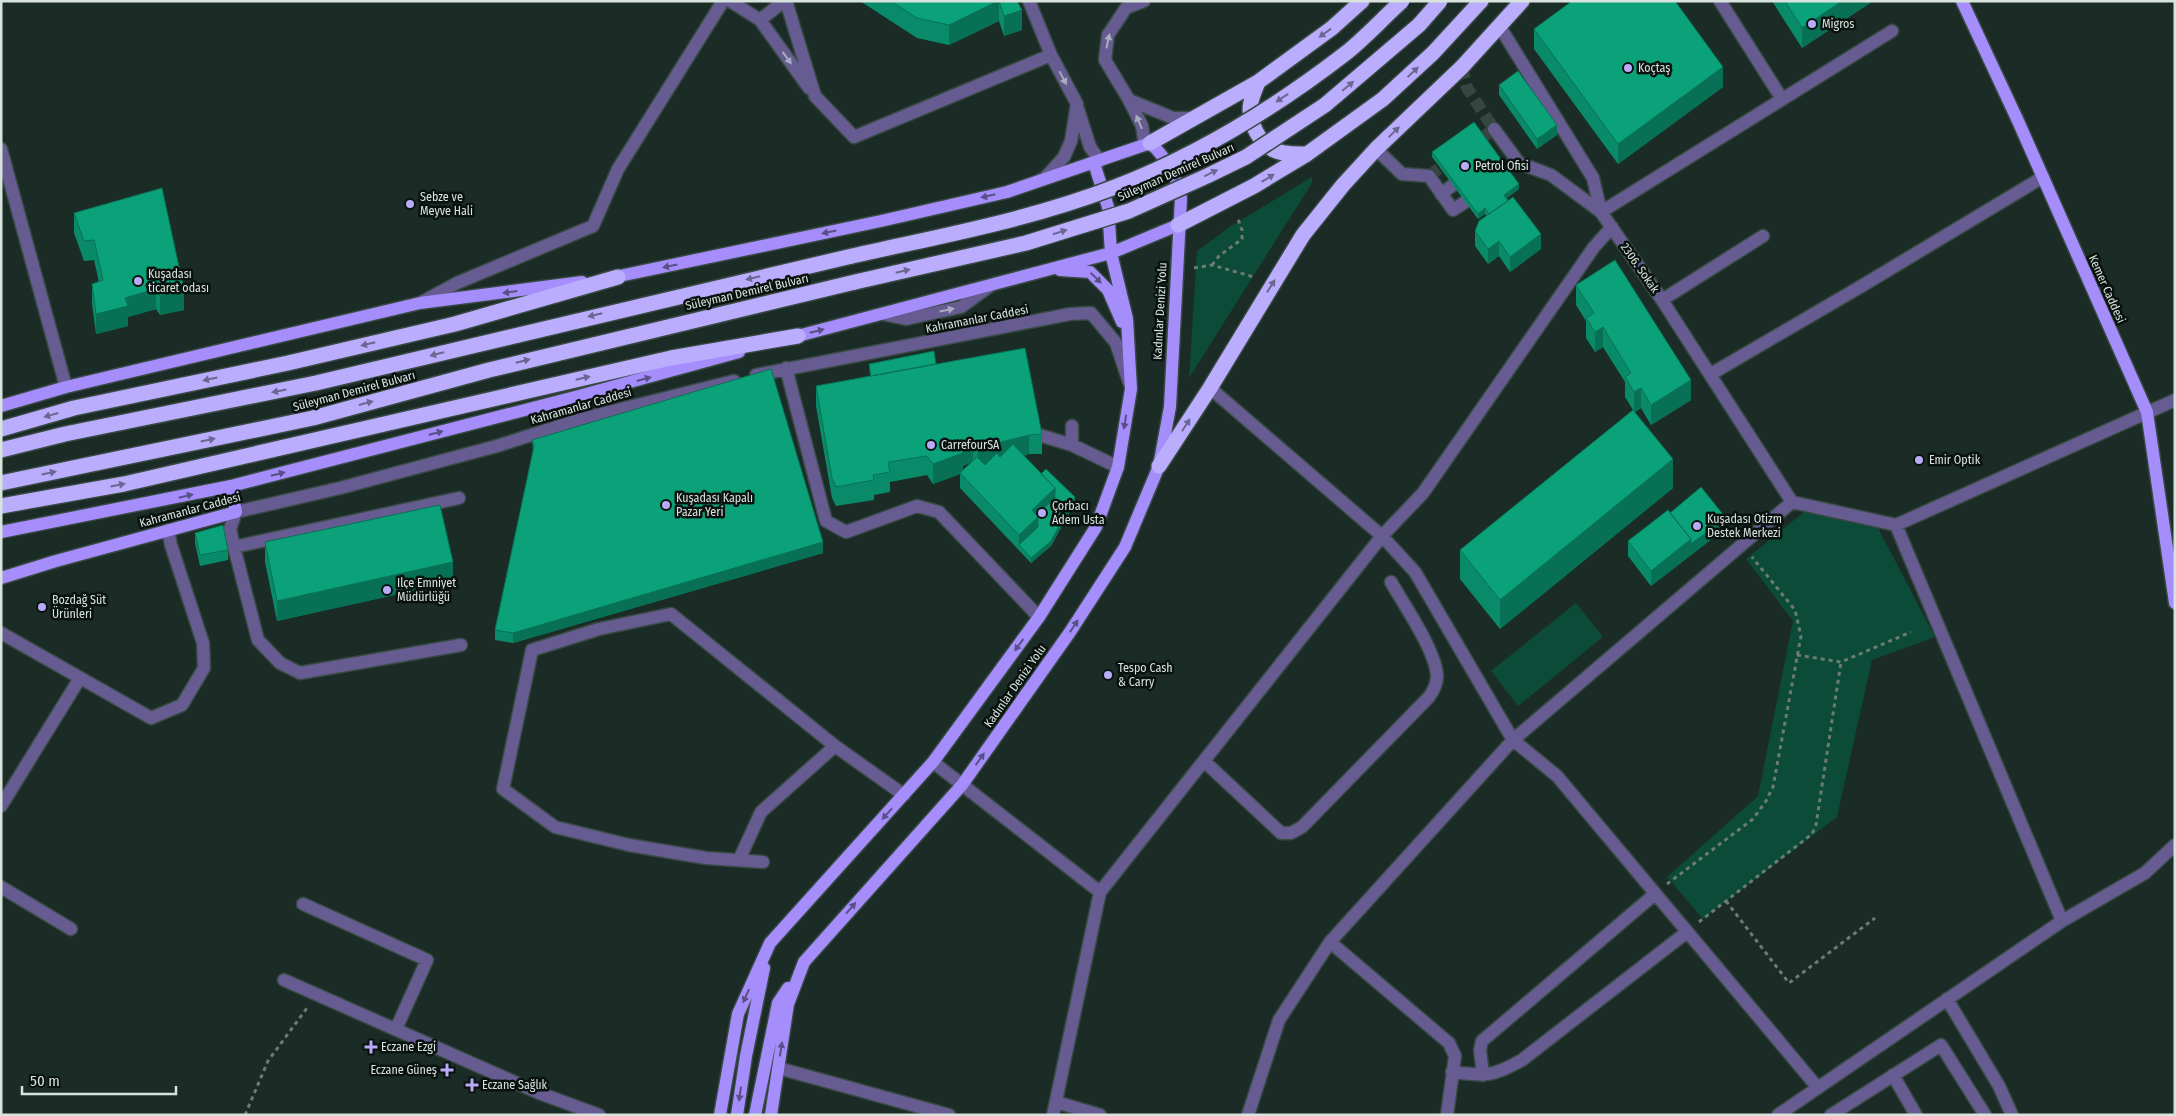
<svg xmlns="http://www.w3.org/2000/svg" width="2176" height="1116" viewBox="0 0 2176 1116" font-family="'Fira Sans Condensed',sans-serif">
	<rect width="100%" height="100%" fill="#1a2c25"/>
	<path fill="#0c4b38" d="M 1312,177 L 1312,183 L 1189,378 L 1197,251 L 1231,226 Z
		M 1804,512 L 1878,528 L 1935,637 L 1872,660 L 1837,817 L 1703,919 L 1667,877 L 1758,796 L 1793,621 L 1746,559 Z
		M 1576,603 L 1603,637 L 1518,706 L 1491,671 Z"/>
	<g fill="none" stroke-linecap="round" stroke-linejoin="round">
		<path stroke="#364741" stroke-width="12" stroke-dasharray="12 6" stroke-linecap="butt" d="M 1462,67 L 1467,88 L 1494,129 L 1472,145
			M 1429,176 L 1454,158"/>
		<defs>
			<path id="minor" d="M 730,1 L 760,20 L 809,88
				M 786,1 L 815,96 L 854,137 L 1051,55
				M 1029,1 L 1051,55 L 1077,104 L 1071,141 L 1064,157 L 1044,179 L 1040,180
				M 1144,1 L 1126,8 L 1108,35 L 1105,60 L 1129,100 L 1173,118 L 1196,118
				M 1720,1 L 1782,99
				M 760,20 L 784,1
				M 1500,27 L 1593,178 L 1601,212 L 1662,300 L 1792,502
				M 1129,100 L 1142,126 L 1145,145
				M 1078,109 L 1090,147 L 1100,161
				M 1494,129 L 1519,163 L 1551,175 L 1601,212 L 1892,31
				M 1,149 L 66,387
				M 1376,149 L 1402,174 L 1429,176 L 1453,210 L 1465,202
				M 1441,194 L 1453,185
				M 1662,300 L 1763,236
				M 422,302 L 457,283 L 593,226 L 618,169 L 723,1
				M 883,314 L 906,319 L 961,307 L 990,286
				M 786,368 L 826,521 L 846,532 L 917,506 L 939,512 L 1039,617
				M 1711,374 L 1865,284 L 2043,177
				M 756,375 L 1070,314 L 1091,313 L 1116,343 L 1129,382
				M 1210,388 L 1382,536 L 1415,572 L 1513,740 L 1557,776 L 1818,1088
				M 1072,426 L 1072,445
				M 1039,435 L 1072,445 L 1118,467
				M 459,498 L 234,547 L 230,529 L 236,512 L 340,488 L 497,446 L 581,419 L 734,381
				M 1896,525 L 2062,921
				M 234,547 L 258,640 L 280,663 L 300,673 L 461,645
				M 1,633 L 151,718 L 182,705 L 204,668 L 203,643 L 171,545 L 168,530
				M 1204,761 L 1281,833 L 1291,833 L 1302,827 L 1429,697 C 1434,690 1437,684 1437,676 C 1436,651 1404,605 1391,582
				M 933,762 L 1100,892 L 1053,1115
				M 1,806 L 80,678
				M 739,860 L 761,812 L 835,746
				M 763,862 L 706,858 L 629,845 L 555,827 L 503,789 L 532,650 L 599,629 L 671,614 L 835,746 L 904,795
				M 1,887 L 71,929
				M 1100,892 L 1382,536 L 1423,493 L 1594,247 L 1612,227
				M 303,904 L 427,960 L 396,1029
				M 1330,942 L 1449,1043 L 1455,1056 L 1447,1115
				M 284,980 L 539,1093 L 599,1115
				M 1947,999 L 1999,1086 L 2012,1115
				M 778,1068 L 949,1115
				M 1452,1072 C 1486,1076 1492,1077 1522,1060 L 1687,932
				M 1483,1075 L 1480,1050 L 1482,1041 L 1655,894
				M 1893,1075 L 1916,1115
				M 1056,1102 L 1100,1115
				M 1248,1115 L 1279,1020 L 1330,942 L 1513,740 L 1792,502 L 1896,525 L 2175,400
				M 1778,1115 L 2062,921 L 2145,873 L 2175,845
				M 1831,1115 L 1941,1045 L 1985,1115"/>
			<path id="major" d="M 1962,1 L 2018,121 L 2147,412 L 2175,603
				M 1060,270 L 1090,272 L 1108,290 L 1122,322
				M 610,278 L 881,221 L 1007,192 L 1150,143 C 1167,158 1176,175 1181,198 L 1170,407 L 1159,466 L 1125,547 L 1070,632 L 962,785 L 804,962 L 788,1004 L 771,1115
				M 790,338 L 1111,253 L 1178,225
				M 1,406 L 66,387 L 420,303 L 582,282
				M 1,532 L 231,486 L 575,397 L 739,352
				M 1,578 L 56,561 L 236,512 L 231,486
				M 720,1115 L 738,1014 L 770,943 L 933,762 L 1039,617 L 1096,527 L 1118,467 L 1131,389 L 1127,319 L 1111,253 L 1108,207 L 1094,163
				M 737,1115 L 746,1056 L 764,968
				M 755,1115 L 778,1003 L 788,988"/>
			<path id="highway" d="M 1258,82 C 1255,90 1250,100 1250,109 C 1250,123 1259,142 1272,149 C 1282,155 1296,154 1307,154
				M 1150,143 L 1258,82 L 1332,28 L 1362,1
				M 1178,225 L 1254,186 L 1307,154 L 1383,99 L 1433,53 L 1481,1
				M 1,429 L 74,408 L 288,363 L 455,324 L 618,277
				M 1,450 L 65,434 L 316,383 L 852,256
				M 1159,466 L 1210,388 L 1303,235 L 1343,185 L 1376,149 L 1462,67 L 1522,1
				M 1,483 L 313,418 L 489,370 L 855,282
				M 1,506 L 124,484 L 671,358 L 798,336"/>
		</defs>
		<use href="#minor" stroke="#384943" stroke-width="15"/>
		<use href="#major" stroke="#384943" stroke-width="15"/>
		<use href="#highway" stroke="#384943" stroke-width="18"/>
		<path stroke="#6c7b75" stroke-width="3" stroke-dasharray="4 4" stroke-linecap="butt" d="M 1212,265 L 1219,256 L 1242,239 L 1242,230 L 1237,216
			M 1194,268 L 1212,265 L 1254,277
			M 1797,655 L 1841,662 L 1911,632
			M 1667,884 L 1753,819 L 1766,801 L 1773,787 L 1801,636 L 1795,610 L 1752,557
			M 1726,901 L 1789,983 L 1875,918
			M 1699,922 L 1812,834 L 1816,825 L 1841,662
			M 245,1115 L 268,1061 L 307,1008"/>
		<use href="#minor" stroke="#665c91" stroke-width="12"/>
		<use href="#major" stroke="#a58dfc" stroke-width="12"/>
		<use href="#highway" stroke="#bbadfd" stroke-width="15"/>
		<defs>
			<path id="highway-bridge" d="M 852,256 C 940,236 1030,220 1115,187 C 1198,155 1276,107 1346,53 C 1366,37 1383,18 1402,1
				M 855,282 L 1026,243 L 1129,211 L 1207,176 L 1246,157 L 1325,105 L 1419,25 L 1440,1"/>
		</defs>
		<use href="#highway-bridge" stroke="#384943" stroke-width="18" stroke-linecap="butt"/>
		<use href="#highway-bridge" stroke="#bbadfd" stroke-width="15"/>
	</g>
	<path fill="#098b69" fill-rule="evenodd" d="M 860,1 L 1017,1 L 1022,30 L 1004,36 L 999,21 L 949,45 L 917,38 Z
		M 1772,1 L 1873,1 L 1802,48 Z
		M 1534,29 L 1723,87 L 1618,164 L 1534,49 Z
		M 1499,85 L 1557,135 L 1537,149 L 1499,95 Z
		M 1432,152 L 1519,189 L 1507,198 L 1541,249 L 1510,272 L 1499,256 L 1488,264 L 1475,246 L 1475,231 L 1487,216 L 1485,214 L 1478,219 L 1432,157 Z
		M 74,213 L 184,310 L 160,315 L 156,309 L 128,317 L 128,326 L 96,334 L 92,304 L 92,284 L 99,282 L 94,260 L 84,261 L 74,233 Z
		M 1576,285 L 1691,400 L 1651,425 L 1641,408 L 1635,412 L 1673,488 L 1500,629 L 1460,579 L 1460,550 L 1633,410 L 1625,397 L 1625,382 L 1603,347 L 1595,352 L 1586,338 L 1586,321 L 1576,305 Z
		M 869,364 L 936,364 L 1042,434 L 1042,454 L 1029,454 L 1024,456 L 1041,474 L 1075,502 L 1051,546 L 1031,563 L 960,488 L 960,474 L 933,484 L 927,475 L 890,482 L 890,492 L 874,495 L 874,500 L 836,506 L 832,498 L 816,406 L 816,386 L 870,376 ZM 972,462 L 963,470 L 963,466 Z
		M 532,440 L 823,553 L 513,643 L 495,640 L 495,630 L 533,451 Z
		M 1670,513 L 1726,528 L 1651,586 L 1628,556 L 1628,541 Z
		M 195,533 L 228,550 L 228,560 L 200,566 L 195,543 Z
		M 265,542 L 453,582 L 277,621 L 265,562 Z"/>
	<path fill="#087155" d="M 999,1 L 999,21 L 949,45 L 949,25 Z
		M 1842,1 L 1873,1 L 1802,48 L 1802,28 Z
		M 1022,10 L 1022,30 L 1004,36 L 1004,16 Z
		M 1723,67 L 1723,87 L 1618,164 L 1618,144 Z
		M 1557,125 L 1557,135 L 1537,149 L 1537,139 Z
		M 1519,184 L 1519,189 L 1504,200 L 1504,195 Z
		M 1485,208 L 1485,214 L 1478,219 L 1478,214 Z
		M 1541,234 L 1541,249 L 1510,272 L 1510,257 Z
		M 1499,241 L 1499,256 L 1488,264 L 1488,249 Z
		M 156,289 L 156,309 L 128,317 L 128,326 L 96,334 L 96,314 L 125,298 Z
		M 184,290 L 184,310 L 160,315 L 160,296 Z
		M 1603,327 L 1603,347 L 1595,352 L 1595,332 Z
		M 1691,380 L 1691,400 L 1651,425 L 1651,405 Z
		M 1641,388 L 1641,408 L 1634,412 L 1634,392 Z
		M 1029,435 L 1029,454 L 978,468 L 978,448 Z
		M 973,441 L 973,461 L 963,466 L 963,473 L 960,473 L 960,474 L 933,484 L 933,464 L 961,447 Z
		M 1673,459 L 1673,488 L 1500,629 L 1500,600 Z
		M 1055,488 L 1055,503 L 1038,532 L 1019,545 L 1019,535 L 1032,510 Z
		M 1075,497 L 1075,502 L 1051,546 L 1031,563 L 1031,558 Z
		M 1726,518 L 1726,528 L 1651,586 L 1651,571 L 1691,539 Z
		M 823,542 L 823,553 L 513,643 L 513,633 Z
		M 453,562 L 453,582 L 277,621 L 277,601 Z"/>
	<path fill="#0ba27a" stroke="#087155" d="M 891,1 L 998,1 L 949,25 L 917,18 Z
		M 999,1 L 1017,1 L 1022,10 L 1004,16 Z
		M 1572,1 L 1675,1 L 1723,67 L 1618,144 L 1534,29 Z
		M 1785,1 L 1842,1 L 1802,28 Z
		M 1518,71 L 1557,125 L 1537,139 L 1499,85 Z
		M 1474,122 L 1519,184 L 1504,195 L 1508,201 L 1489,214 L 1485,208 L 1478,214 L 1432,152 Z
		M 162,188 L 184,290 L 160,296 L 156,289 L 125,298 L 128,306 L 96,314 L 92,284 L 103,280 L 94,240 L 84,241 L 74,213 Z
		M 1513,197 L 1541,234 L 1510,257 L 1499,241 L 1488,249 L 1475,231 L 1479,221 Z
		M 1615,260 L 1691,380 L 1651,405 L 1641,388 L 1634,392 L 1625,377 L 1631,373 L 1603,327 L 1595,332 L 1586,318 L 1594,313 L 1576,285 Z
		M 1025,348 L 1042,434 L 1029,435 L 978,448 L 973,441 L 961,447 L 963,453 L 933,464 L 927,456 L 888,462 L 890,472 L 873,475 L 874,480 L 836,487 L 832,478 L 816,386 Z
		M 934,351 L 936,364 L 871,376 L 869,364 Z
		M 771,369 L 823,542 L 513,633 L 495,630 L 534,446 L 532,440 Z
		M 1633,410 L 1673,459 L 1500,600 L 1460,550 Z
		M 1013,444 L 1055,488 L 1032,510 L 1038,517 L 1019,535 L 960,473 L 977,457 L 985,465 L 997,453 L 1000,457 Z
		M 1046,469 L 1075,497 L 1051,541 L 1031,558 L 1019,545 L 1038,527 L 1038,517 L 1037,515 L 1055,498 L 1055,488 L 1041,474 Z
		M 1701,487 L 1726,518 L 1691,544 L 1691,539 L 1670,513 Z
		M 440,505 L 453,562 L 277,601 L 265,542 Z
		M 1668,510 L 1691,539 L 1651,571 L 1628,541 Z
		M 223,525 L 228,550 L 200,555 L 195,533 Z"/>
	<defs><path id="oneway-solid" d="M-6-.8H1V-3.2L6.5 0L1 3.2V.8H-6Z" transform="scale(1.25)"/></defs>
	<g fill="#6b6792">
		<use href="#oneway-solid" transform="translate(1325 33) rotate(144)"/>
		<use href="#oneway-solid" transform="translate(1413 72) rotate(-43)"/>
		<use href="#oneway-solid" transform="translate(1348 86) rotate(-40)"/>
		<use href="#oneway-solid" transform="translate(1282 98) rotate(146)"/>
		<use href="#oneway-solid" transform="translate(1394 132) rotate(-44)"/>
		<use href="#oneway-solid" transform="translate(1211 173) rotate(-26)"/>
		<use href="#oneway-solid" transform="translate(1268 178) rotate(-31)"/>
		<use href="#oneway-solid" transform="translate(1060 232) rotate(-17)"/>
		<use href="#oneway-solid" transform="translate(903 271) rotate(-13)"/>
		<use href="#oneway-solid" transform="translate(753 278) rotate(167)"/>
		<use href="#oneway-solid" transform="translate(1271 286) rotate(-58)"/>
		<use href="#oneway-solid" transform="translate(595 315) rotate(167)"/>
		<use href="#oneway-solid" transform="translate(368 344) rotate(167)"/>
		<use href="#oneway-solid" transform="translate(437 354) rotate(166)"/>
		<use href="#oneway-solid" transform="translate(523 361) rotate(-14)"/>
		<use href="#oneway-solid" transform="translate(583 378) rotate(-13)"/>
		<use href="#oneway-solid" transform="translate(210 379) rotate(168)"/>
		<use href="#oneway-solid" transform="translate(279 391) rotate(169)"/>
		<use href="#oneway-solid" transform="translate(366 403) rotate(-15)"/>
		<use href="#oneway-solid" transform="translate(51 415) rotate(164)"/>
		<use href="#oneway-solid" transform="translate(1186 425) rotate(-57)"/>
		<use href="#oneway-solid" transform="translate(208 440) rotate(-12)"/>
		<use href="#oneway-solid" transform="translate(49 473) rotate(-12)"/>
		<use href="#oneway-solid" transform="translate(118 485) rotate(-11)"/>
	</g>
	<g fill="#aaadbf">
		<use href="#oneway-solid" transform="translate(1108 41) rotate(-78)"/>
		<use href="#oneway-solid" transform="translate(787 58) rotate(54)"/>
		<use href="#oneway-solid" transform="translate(1063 78) rotate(62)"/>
		<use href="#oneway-solid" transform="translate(1139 122) rotate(-113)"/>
		<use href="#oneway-solid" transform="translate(947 310) rotate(-12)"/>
	</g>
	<g fill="#585086">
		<use href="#oneway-solid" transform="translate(988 196) rotate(167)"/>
		<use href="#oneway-solid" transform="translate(829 232) rotate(168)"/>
		<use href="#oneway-solid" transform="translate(670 266) rotate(168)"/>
		<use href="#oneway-solid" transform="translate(1096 278) rotate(44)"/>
		<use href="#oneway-solid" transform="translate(510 292) rotate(172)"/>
		<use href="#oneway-solid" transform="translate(817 331) rotate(-14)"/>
		<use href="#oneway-solid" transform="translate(644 379) rotate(-15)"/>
		<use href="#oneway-solid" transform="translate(1125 422) rotate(99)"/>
		<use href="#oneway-solid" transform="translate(436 433) rotate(-14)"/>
		<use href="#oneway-solid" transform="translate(278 474) rotate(-14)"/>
		<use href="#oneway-solid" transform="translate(186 496) rotate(-13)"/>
		<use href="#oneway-solid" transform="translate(1074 626) rotate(-57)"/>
		<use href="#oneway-solid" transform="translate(1019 645) rotate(126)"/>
		<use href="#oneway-solid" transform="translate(980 759) rotate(-55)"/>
		<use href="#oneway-solid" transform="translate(887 814) rotate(132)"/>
		<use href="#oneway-solid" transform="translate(851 908) rotate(-49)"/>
		<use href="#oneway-solid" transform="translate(746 996) rotate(114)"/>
		<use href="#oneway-solid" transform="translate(781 1049) rotate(-81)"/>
		<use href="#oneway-solid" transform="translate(740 1094) rotate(98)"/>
	</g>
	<g fill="#b8abf7" stroke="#0a120f" stroke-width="2">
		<circle cx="1812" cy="24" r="5"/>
		<circle cx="1628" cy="68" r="5"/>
		<circle cx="1465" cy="166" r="5"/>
		<circle cx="410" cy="204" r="5"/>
		<circle cx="138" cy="281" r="5"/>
		<circle cx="931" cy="445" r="5"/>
		<circle cx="1919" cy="460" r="5"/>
		<circle cx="666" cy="505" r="5"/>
		<circle cx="1042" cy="513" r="5"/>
		<circle cx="1697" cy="526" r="5"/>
		<circle cx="387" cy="590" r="5"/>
		<circle cx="42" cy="607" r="5"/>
		<circle cx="1108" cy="675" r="5"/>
		<path d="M368.5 1039.5h5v5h5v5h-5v5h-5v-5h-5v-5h5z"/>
		<path d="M444.5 1062.5h5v5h5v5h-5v5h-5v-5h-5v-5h5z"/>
		<path d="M469.5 1077.5h5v5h5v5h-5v5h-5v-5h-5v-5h5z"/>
	</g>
	<g text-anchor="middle" stroke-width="5" stroke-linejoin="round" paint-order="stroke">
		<g font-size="12" fill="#d8e3de" stroke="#0a120f" text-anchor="start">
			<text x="1822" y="28">Migros</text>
			<text x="1638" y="72">Koçtaş</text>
			<text x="1475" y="170">Petrol Ofisi</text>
			<text x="420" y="201">Sebze ve<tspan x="420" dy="14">Meyve Hali</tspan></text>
			<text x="148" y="278">Kuşadası<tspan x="148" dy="14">ticaret odası</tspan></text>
			<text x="941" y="449">CarrefourSA</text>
			<text x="1929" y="464">Emir Optik</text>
			<text x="676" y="502">Kuşadası Kapalı<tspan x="676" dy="14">Pazar Yeri</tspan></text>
			<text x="1052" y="510">Çorbacı<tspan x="1052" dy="14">Adem Usta</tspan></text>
			<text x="1707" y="523">Kuşadası Otizm<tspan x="1707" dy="14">Destek Merkezi</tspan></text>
			<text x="397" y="587">Ilçe Emniyet<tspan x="397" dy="14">Müdürlüğü</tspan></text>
			<text x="52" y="604">Bozdağ Süt<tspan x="52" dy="14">Ürünleri</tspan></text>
			<text x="1118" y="672">Tespo Cash<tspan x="1118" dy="14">&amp; Carry</tspan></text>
			<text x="381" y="1051">Eczane Ezgi</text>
			<text x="437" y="1074" text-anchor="end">Eczane Güneş</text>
			<text x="482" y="1089">Eczane Sağlık</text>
		</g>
		<g font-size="12" fill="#d8e3de" stroke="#0a120f">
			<text transform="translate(1176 172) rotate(-24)" y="4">Süleyman Demirel Bulvarı</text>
			<text transform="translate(1640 268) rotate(55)" y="4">2306. Sokak</text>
			<text transform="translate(2107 289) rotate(66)" y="4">Kemer Caddesi</text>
			<text transform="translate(747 292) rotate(-13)" y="4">Süleyman Demirel Bulvarı</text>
			<text transform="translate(1160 311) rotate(-87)" y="4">Kadınlar Denizi Yolu</text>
			<text transform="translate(977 319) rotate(-11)" y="4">Kahramanlar Caddesi</text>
			<text transform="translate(354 391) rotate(-15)" y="4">Süleyman Demirel Bulvarı</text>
			<text transform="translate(581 406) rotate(-16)" y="4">Kahramanlar Caddesi</text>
			<text transform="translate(190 510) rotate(-15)" y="4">Kahramanlar Caddesi</text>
			<text transform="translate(1015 686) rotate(-55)" y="4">Kadınlar Denizi Yolu</text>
		</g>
	</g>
	<rect width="2176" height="1116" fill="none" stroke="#d8e3de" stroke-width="5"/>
	<path d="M22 1086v8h154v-8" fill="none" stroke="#d8e3de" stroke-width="2.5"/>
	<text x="30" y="1086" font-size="15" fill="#d8e3de" stroke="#0a120f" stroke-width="4" paint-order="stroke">50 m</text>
</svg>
